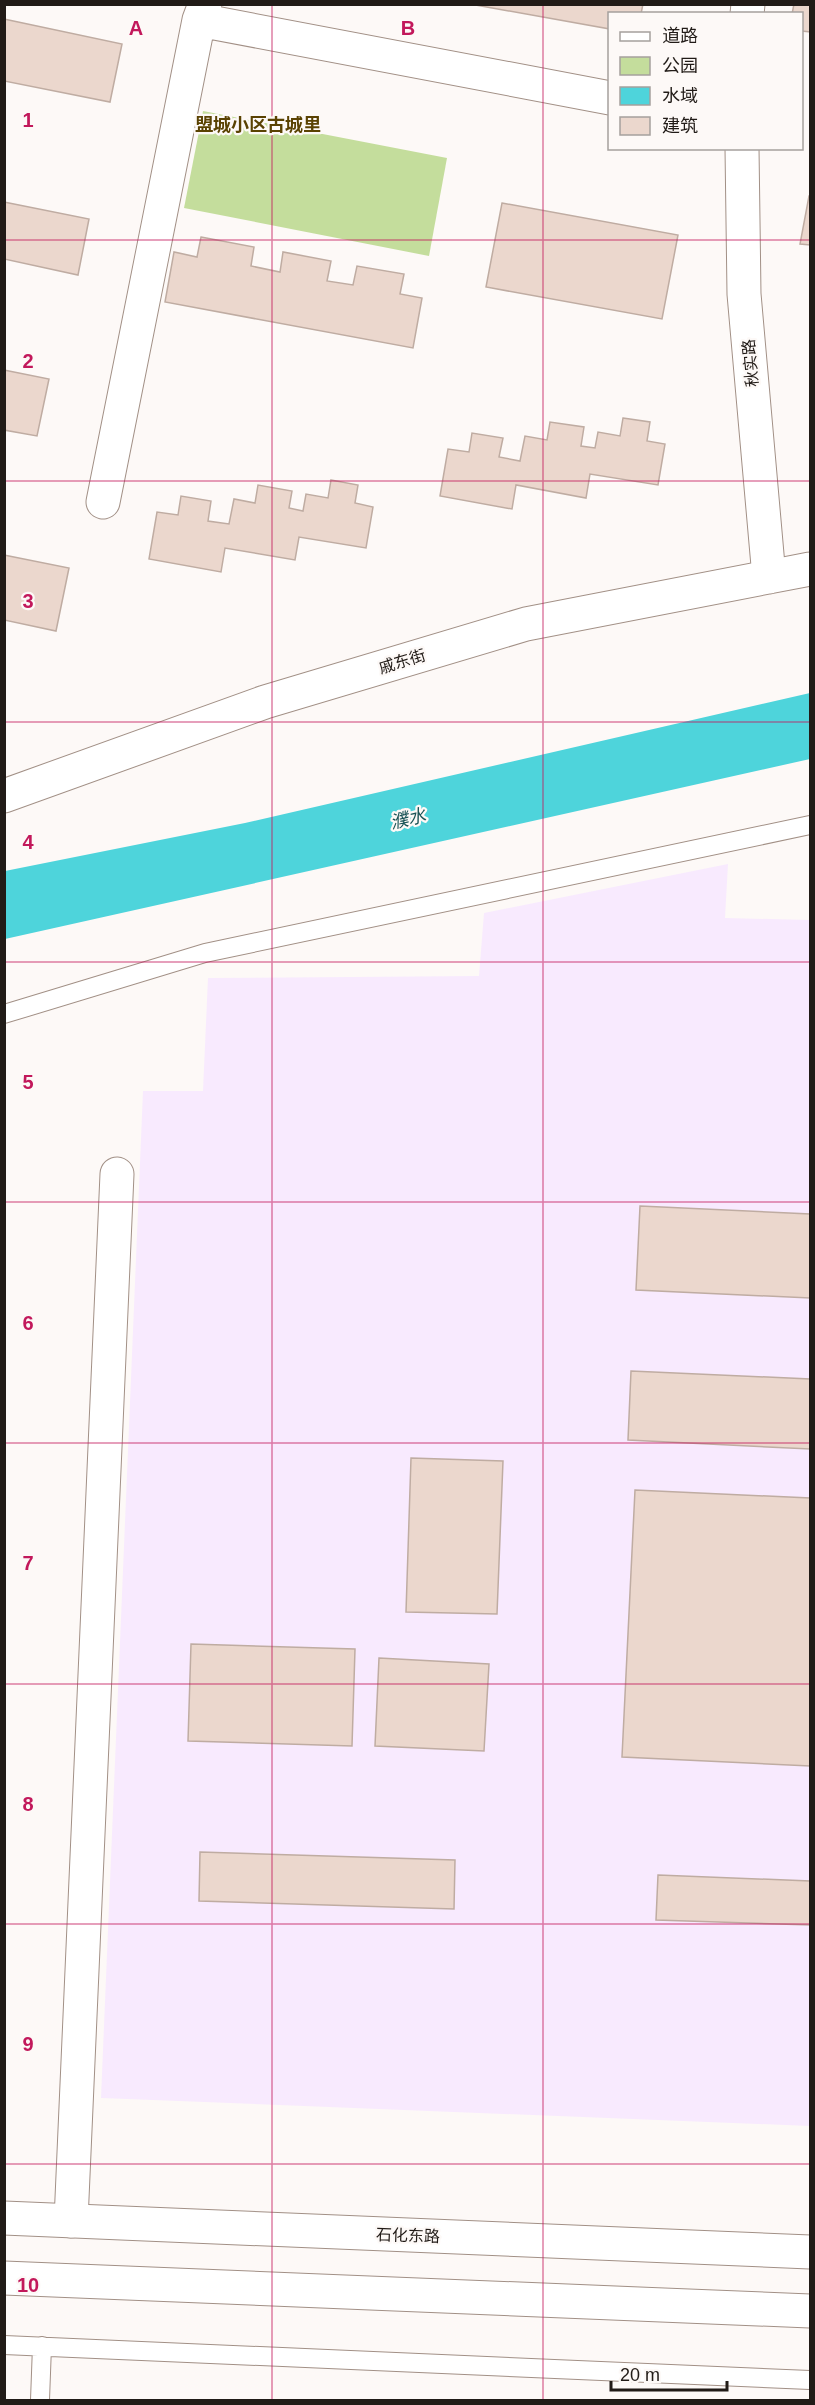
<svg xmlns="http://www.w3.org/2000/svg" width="815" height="2405" viewBox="0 0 815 2405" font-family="Helvetica,'Noto Sans SC',sans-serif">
	<rect width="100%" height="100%" fill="#fdf9f7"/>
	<path fill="#f8eafe" d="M 728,864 L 725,918 L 810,920 L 810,2126 L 101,2098 L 143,1091 L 203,1091 L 208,978 L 479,976 L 484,913 Z"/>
	<path fill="#c4dd9c" d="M 203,111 L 447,158 L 429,256 L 184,208 Z"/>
	<path fill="#4ed4db" d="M 810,693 L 810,759 L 5,939 L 5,871 L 245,823 Z"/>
	<path fill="#ebd7cd" stroke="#bfaca2" stroke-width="1.5" d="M 470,4 L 643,4 L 641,14 L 610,14 L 610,29 Z
		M 794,4 L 810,4 L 810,32 L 802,31 L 802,14 L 792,14 Z
		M 4,19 L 122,44 L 110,102 L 4,81 Z
		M 809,196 L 810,196 L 810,245 L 800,244 Z
		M 4,202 L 89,219 L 78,275 L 4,259 Z
		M 502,203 L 678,235 L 662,319 L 486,287 Z
		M 201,237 L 254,247 L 251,266 L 280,272 L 283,252 L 331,261 L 327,281 L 353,285 L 357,266 L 404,274 L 400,294 L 422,298 L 413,348 L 165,302 L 174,252 L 197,257 Z
		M 4,370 L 49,379 L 37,436 L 4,430 Z
		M 623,418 L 650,422 L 647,441 L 665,444 L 658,485 L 590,474 L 586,498 L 516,485 L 512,509 L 440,496 L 448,449 L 469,452 L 472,433 L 503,438 L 499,457 L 520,461 L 525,436 L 547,440 L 550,422 L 584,427 L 581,446 L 595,448 L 598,432 L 620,436 Z
		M 331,480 L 358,485 L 355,503 L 373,507 L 366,548 L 299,537 L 295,560 L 225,548 L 221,572 L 149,559 L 157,512 L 178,515 L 181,496 L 211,501 L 208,521 L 229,524 L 234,499 L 255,503 L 258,485 L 292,491 L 289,508 L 303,511 L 306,494 L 328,498 Z
		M 4,555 L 69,568 L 56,631 L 4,620 Z
		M 640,1206 L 810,1214 L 810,1298 L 636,1290 Z
		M 631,1371 L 810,1379 L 810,1449 L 628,1440 Z
		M 411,1458 L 503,1461 L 497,1614 L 406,1612 Z
		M 635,1490 L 810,1498 L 810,1766 L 622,1757 Z
		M 191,1644 L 355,1649 L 352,1746 L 188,1741 Z
		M 379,1658 L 489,1664 L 484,1751 L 375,1746 Z
		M 200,1852 L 455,1860 L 454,1909 L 199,1901 Z
		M 658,1875 L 810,1881 L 810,1925 L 656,1920 Z"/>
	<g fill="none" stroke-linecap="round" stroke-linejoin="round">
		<defs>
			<path id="service" d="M 4,1014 L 205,953 L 810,825
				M 4,2345 L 810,2380
				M 40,2400 L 42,2346"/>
			<path id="minor" d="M 747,14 L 748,4
				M 199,20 L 610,98
				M 742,148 L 744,294 L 769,577
				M 103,502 L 199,20 L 205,4
				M 4,796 L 265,702 L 526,624 L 810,569
				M 71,2221 L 117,1174"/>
			<path id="secondary" d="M 4,2218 L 810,2252
				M 4,2278 L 810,2311"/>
		</defs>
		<use href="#service" stroke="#a29086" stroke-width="20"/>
		<use href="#minor" stroke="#a29086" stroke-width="35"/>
		<use href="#secondary" stroke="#a29086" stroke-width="35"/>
		<use href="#service" stroke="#fff" stroke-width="18"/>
		<use href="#minor" stroke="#fff" stroke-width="33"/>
		<use href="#secondary" stroke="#fff" stroke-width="33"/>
	</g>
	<path fill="none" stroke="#c2185b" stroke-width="1.5" stroke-opacity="0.55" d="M 272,4 L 272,2400M 543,4 L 543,2400M 4,240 L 810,240M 4,481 L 810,481M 4,722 L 810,722M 4,962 L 810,962M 4,1202 L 810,1202M 4,1443 L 810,1443M 4,1684 L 810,1684M 4,1924 L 810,1924M 4,2164 L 810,2164"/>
	<g text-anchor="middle" stroke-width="4.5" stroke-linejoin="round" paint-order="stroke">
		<g font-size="16" fill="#211b17" stroke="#fdf9f7">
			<text transform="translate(750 363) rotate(-95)" y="6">秋实路</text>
			<text transform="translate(402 661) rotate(-17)" y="6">戚东街</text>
			<text transform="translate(408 2235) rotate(2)" y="6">石化东路</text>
		</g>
		<g font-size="18" font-weight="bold" fill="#5a4202" stroke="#fdf9f7">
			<text x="258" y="131">盟城小区古城里</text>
		</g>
		<g font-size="18" font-style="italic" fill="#1a5356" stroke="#fdf9f7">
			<text transform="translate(408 819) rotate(-13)" y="6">濮水</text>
		</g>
	</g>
	<g font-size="20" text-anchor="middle" font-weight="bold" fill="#c2185b" stroke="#fdf9f7" stroke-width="4.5" stroke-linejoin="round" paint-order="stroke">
		<text x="136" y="35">A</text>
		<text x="408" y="35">B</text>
		<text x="28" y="127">1</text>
		<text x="28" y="368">2</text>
		<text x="28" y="608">3</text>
		<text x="28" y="849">4</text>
		<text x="28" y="1089">5</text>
		<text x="28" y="1330">6</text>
		<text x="28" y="1570">7</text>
		<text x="28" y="1811">8</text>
		<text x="28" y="2051">9</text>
		<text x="28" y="2292">10</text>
	</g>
	<rect width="815" height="2405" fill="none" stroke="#211b17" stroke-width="12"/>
	<rect x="608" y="12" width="195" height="138" fill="#fdf9f7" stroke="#a5a09d" stroke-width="1.5"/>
	<rect x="620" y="32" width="30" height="9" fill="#ffffff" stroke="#a5a09d" stroke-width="1.5"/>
	<text x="662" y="42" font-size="18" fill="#211b17">道路</text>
	<rect x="620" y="57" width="30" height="18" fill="#c4dd9c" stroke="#a5a09d" stroke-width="1.5"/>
	<text x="662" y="72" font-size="18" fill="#211b17">公园</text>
	<rect x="620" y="87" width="30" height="18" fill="#4ed4db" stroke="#a5a09d" stroke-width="1.5"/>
	<text x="662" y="102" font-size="18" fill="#211b17">水域</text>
	<rect x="620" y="117" width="30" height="18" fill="#ebd7cd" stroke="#a5a09d" stroke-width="1.5"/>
	<text x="662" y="132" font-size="18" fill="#211b17">建筑</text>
	<path d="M611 2381v9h116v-9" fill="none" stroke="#211b17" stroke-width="3"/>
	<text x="620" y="2381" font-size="18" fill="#211b17" stroke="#fdf9f7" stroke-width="4.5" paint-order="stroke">20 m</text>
</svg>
